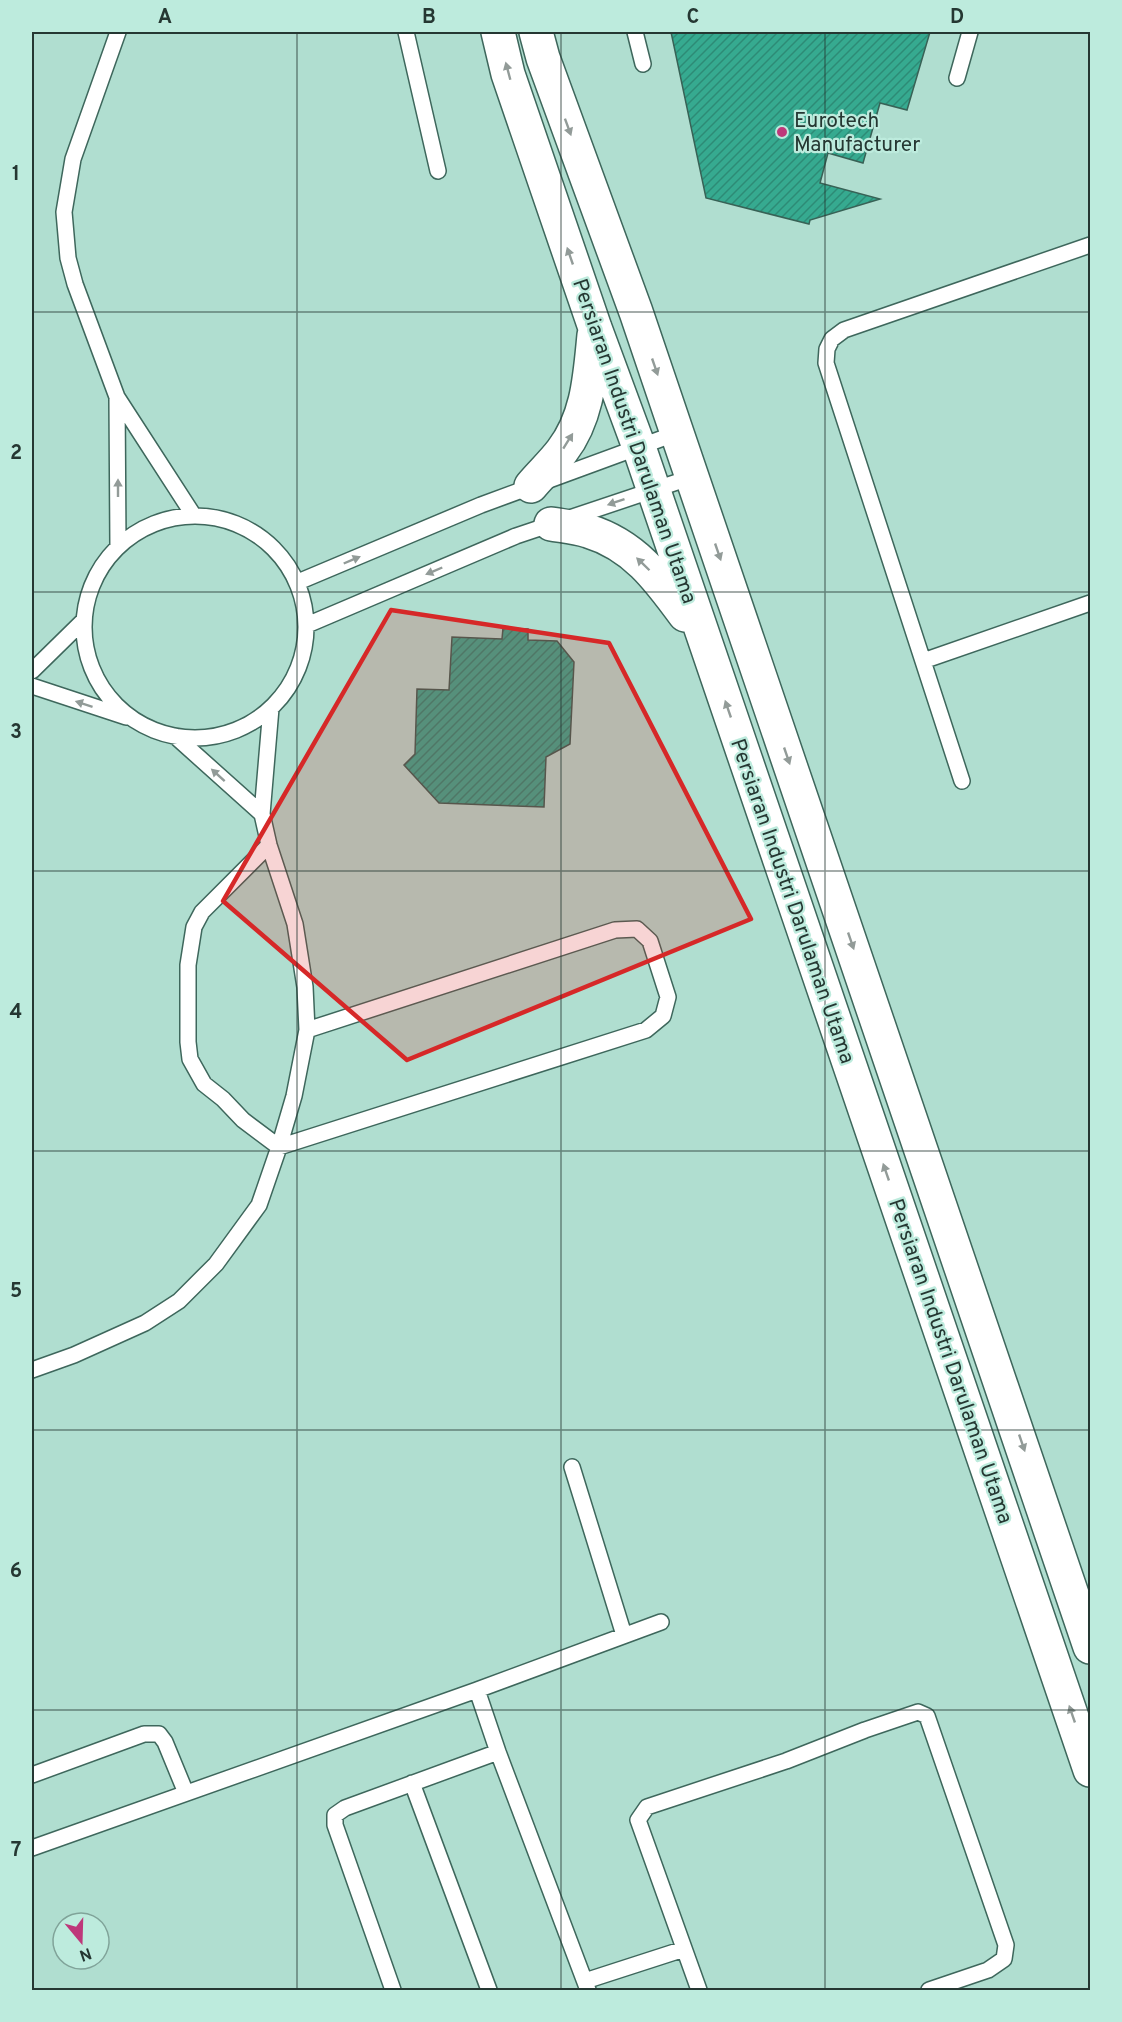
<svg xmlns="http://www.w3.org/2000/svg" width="1122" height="2022" viewBox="0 0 1122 2022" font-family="Overpass,sans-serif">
	<defs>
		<pattern id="building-hatch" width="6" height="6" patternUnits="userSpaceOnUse" patternTransform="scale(1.5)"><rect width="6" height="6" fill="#36aa90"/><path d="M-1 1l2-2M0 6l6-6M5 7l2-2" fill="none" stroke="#2d8b76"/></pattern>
	</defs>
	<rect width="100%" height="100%" fill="#b0ded0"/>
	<path fill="url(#building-hatch)" stroke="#386256" stroke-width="1.5" d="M 671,32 L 930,32 L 907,110 L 880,103 L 863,163 L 828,153 L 820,183 L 880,199 L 810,220 L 809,224 L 706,198 Z
		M 503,628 L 528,629 L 528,640 L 557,641 L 574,662 L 570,744 L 546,757 L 544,807 L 439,803 L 404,765 L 415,754 L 417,689 L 449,690 L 452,637 L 502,639 Z"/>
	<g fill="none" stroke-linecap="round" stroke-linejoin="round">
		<defs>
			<path id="service" d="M 118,32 L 73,159 L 64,212 L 68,258 L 75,284 L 117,397 L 194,516
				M 406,32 L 438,171
				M 635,32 L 643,64
				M 957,78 L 970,32
				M 117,397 L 118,547
				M84 627a111 111 0 1 1 222 0a111 111 0 1 1-222 0Z
				M 298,582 L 481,505 L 677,433
				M 307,625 L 516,536 L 692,477
				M 923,661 L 1090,603
				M 32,671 L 84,620
				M 32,686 L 126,717
				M 175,736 L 262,814
				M 962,781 L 826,363 L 827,349 L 832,339 L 844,330 L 1090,245
				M 269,845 L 202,912 L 194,927 L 188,965 L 188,1042 L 190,1059 L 204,1084 L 223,1099 L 243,1120 L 279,1147 L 646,1030 L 663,1016 L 668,997 L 650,941 L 637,929 L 615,930 L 307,1030
				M 32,1370 L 74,1355 L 145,1323 L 179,1301 L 216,1264 L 259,1205 L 279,1147 L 294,1096 L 307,1030 L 305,987 L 295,924 L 269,845 L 262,814 L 271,708
				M 572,1467 L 624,1635
				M 477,1690 L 661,1622
				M 32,1775 L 144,1734 L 159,1734 L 165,1742 L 186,1793
				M 412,1783 L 489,1990
				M 32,1848 L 477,1690 L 498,1752 L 588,1990
				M 585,1981 L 684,1949
				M 393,1990 L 335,1825 L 335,1815 L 345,1808 L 498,1752
				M 699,1990 L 638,1820 L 647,1807 L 786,1761 L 865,1730 L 918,1712 L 927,1716 L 1006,1945 L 1004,1959 L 988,1970 L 929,1990"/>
			<path id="tertiary" d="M 498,32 L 508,74 L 595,328 L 639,447 L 1090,1770
				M 536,32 L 543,58 L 636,312 L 677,433 L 1090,1647
				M 531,486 C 541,474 553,463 562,451 C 588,417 590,376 594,335
				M 551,524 C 563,526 576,527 588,531 C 634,545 658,578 685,615"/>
		</defs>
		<use href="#service" stroke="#3e675c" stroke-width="18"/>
		<use href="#tertiary" stroke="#3e675c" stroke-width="36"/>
		<use href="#service" stroke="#fff" stroke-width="15"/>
		<use href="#tertiary" stroke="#fff" stroke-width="33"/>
	</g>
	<defs><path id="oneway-solid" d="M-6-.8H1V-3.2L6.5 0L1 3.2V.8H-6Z" transform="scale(1.5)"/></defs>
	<g fill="#929b98">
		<use href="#oneway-solid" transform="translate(508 71) rotate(-105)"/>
		<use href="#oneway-solid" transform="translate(568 127) rotate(70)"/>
		<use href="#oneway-solid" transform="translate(570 256) rotate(-109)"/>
		<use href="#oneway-solid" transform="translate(655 367) rotate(71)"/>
		<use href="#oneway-solid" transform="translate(568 441) rotate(-58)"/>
		<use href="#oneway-solid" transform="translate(118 488) rotate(-90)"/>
		<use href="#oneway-solid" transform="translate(616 502) rotate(161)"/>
		<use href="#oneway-solid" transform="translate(718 552) rotate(71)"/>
		<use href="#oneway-solid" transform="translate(352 560) rotate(-23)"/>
		<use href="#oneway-solid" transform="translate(643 564) rotate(-136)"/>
		<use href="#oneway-solid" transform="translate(434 571) rotate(157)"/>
		<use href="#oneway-solid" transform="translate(84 704) rotate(-162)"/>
		<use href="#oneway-solid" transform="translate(728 709) rotate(-109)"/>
		<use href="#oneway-solid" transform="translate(787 756) rotate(71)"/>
		<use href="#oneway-solid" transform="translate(218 775) rotate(-138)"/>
		<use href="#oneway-solid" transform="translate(851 941) rotate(71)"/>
		<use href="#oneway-solid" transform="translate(886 1172) rotate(-109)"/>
		<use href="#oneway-solid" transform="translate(1022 1443) rotate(71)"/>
		<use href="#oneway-solid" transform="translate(1072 1714) rotate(-109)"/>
	</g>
	<path fill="#d62828" fill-opacity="0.2" stroke="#d62828" stroke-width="4.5" stroke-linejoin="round" d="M 391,610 L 609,643 L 751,919 L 407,1060 L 223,901 Z"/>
	<path fill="none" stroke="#253732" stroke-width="1.5" stroke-opacity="0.55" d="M 297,32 L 297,1990M 561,32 L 561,1990M 825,32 L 825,1990M 32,312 L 1090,312M 32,592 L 1090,592M 32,871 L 1090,871M 32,1151 L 1090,1151M 32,1430 L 1090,1430M 32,1710 L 1090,1710"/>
	<circle fill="#be387a" stroke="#bdebdd" stroke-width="2" cx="782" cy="132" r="6"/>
	<g text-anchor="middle" stroke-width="4.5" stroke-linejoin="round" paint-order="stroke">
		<g font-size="21" fill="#253732" stroke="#bdebdd" text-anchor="start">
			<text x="794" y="127">Eurotech<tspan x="794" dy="24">Manufacturer</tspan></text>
		</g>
		<g font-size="21" fill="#253732" stroke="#bdebdd">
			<text transform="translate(635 441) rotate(71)" y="7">Persiaran Industri Darulaman Utama</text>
			<text transform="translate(793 901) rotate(71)" y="7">Persiaran Industri Darulaman Utama</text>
			<text transform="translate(951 1361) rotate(71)" y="7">Persiaran Industri Darulaman Utama</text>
		</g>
	</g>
	<rect width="1122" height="2022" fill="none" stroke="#bdebdd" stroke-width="66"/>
	<g transform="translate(81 1941) rotate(161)"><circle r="28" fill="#bdebdd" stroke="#80a399" stroke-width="1.5"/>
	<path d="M0-4.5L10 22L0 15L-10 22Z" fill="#be387a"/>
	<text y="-9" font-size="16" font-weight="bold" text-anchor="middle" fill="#253732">N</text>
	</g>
	<rect x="33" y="33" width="1056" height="1956" fill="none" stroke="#253732" stroke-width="2"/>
	<g font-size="20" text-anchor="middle" font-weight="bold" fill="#253732">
		<text x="165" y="23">A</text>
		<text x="429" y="23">B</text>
		<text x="693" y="23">C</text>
		<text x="957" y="23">D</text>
		<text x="16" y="180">1</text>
		<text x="16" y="459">2</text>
		<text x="16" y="738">3</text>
		<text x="16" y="1018">4</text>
		<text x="16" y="1297">5</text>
		<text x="16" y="1577">6</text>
		<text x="16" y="1856">7</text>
	</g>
</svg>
